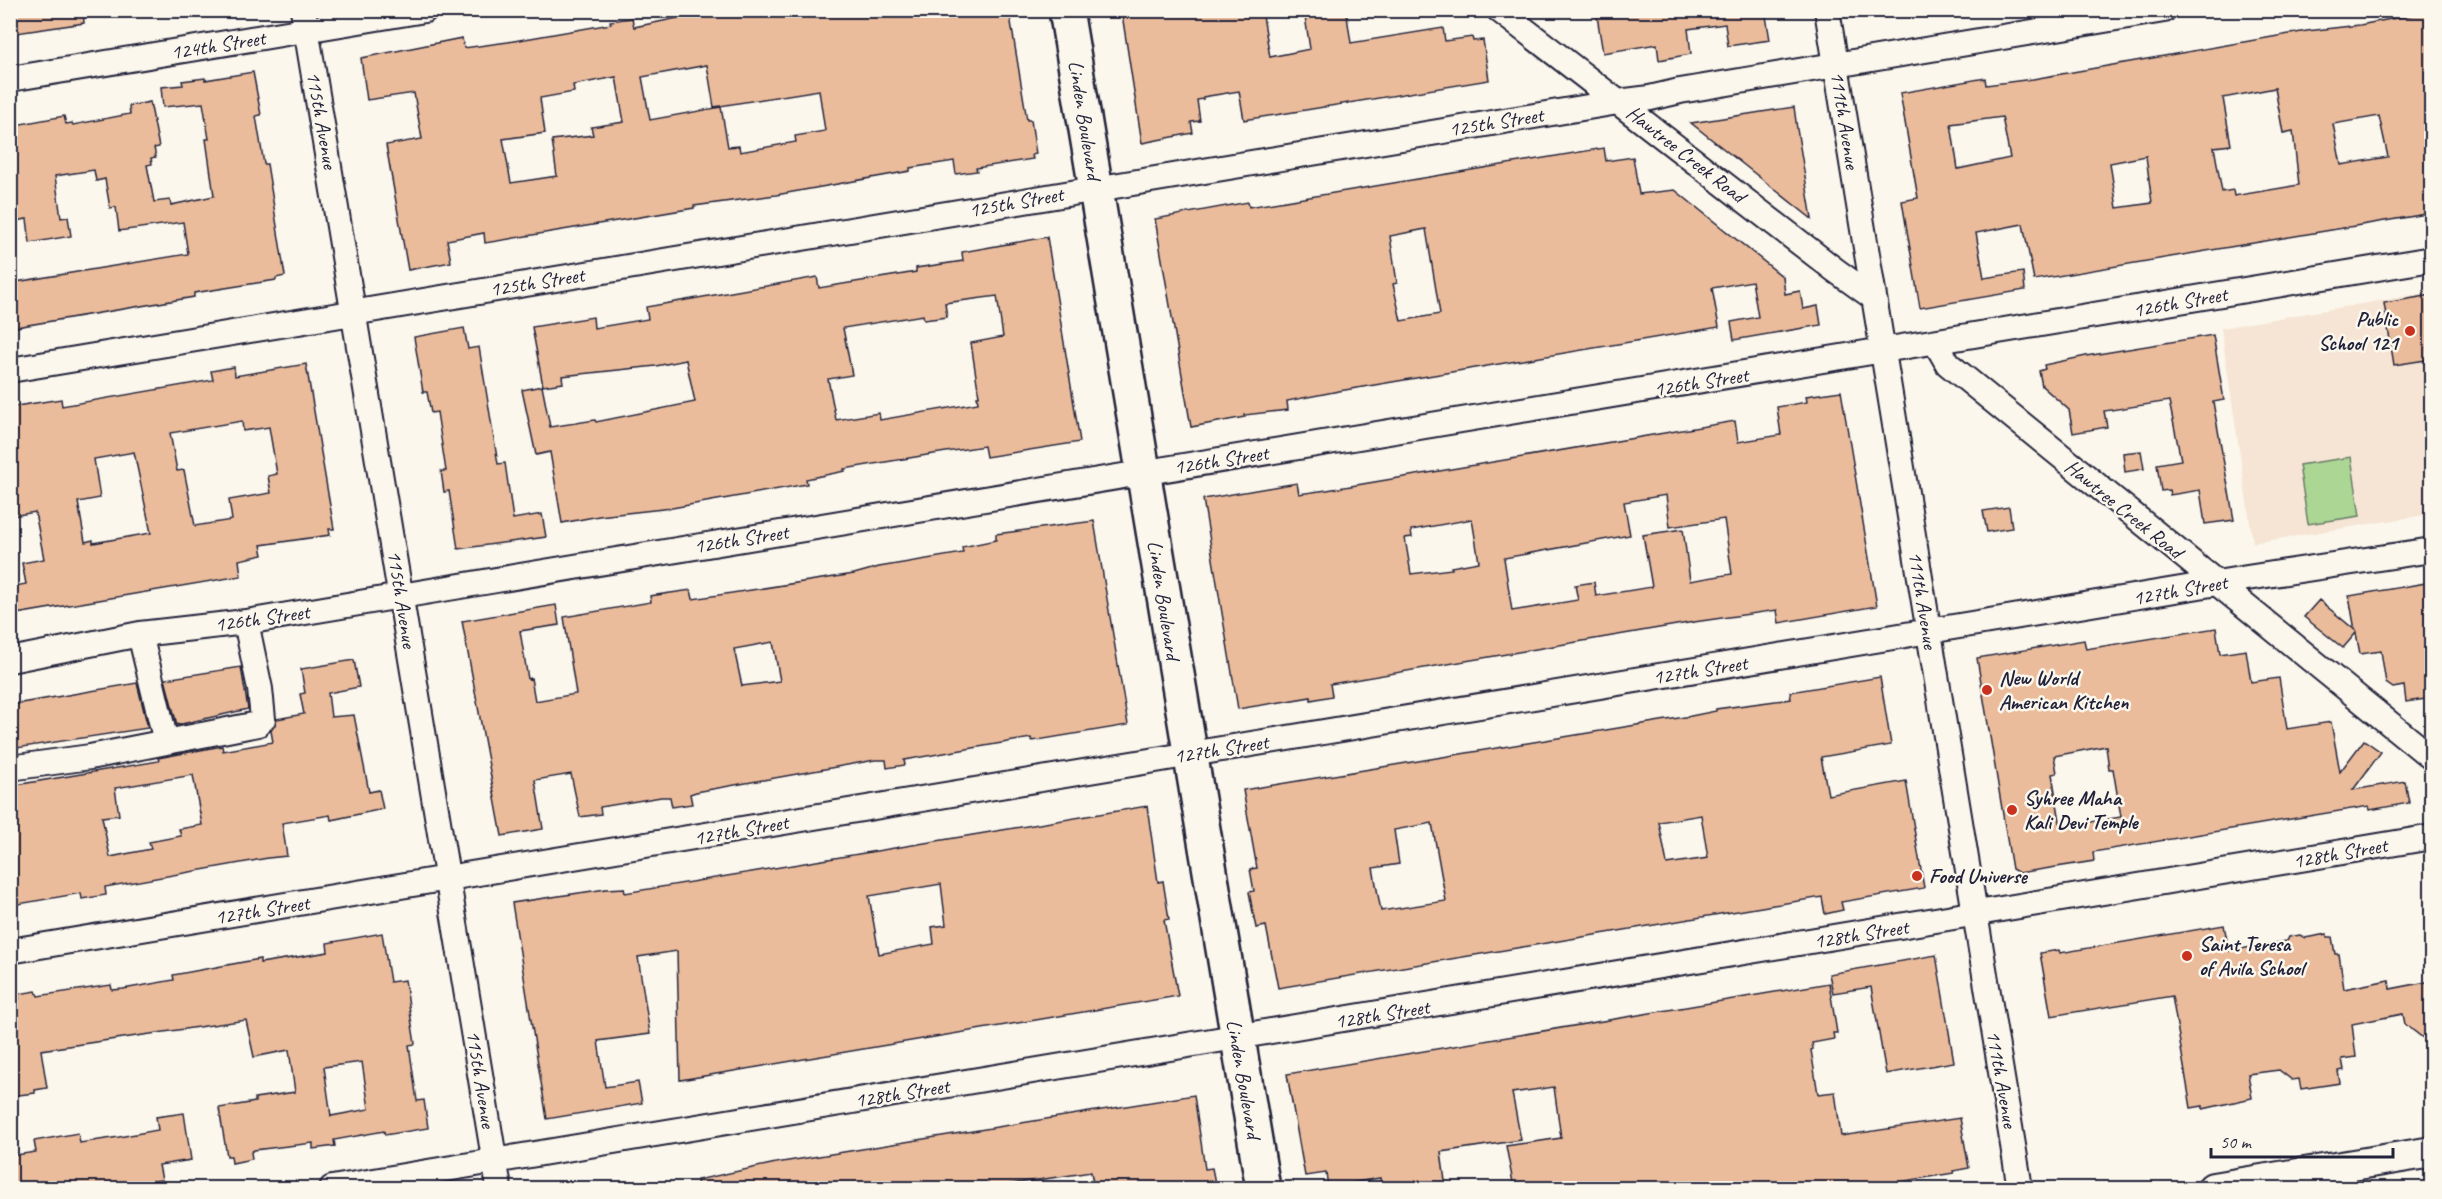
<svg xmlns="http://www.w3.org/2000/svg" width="2442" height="1199" viewBox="0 0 2442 1199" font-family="Caveat,sans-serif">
	<rect width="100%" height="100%" fill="#fbf7ec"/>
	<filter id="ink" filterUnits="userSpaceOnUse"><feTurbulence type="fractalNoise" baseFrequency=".0167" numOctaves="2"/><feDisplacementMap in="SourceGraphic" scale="12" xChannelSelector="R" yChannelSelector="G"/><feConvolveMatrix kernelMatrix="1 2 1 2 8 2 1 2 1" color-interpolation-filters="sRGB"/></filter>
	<g filter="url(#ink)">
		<path fill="#f6e5d4" d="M 2431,292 L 2431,514 L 2253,543 L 2221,328 Z"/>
		<path fill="#acd694" stroke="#677c68" stroke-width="1.5" d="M 2351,457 L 2360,516 L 2308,524 L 2299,465 Z"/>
		<path fill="#ebbc9b" stroke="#22223b" stroke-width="1.5" fill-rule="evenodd" d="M 10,10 L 83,10 L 84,23 L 10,34 Z
			M 682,10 L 956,10 L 956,14 L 976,10 L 1009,10 L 1027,120 L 1031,120 L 1036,154 L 1032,155 L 1033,159 L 976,168 L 977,171 L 956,174 L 954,161 L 910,168 L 910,171 L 776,195 L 694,206 L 694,208 L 485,243 L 484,233 L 447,240 L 451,262 L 408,270 L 386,145 L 422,139 L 414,93 L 367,100 L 361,58 L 462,38 L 464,48 L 508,42 L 611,24 L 610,21 L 632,18 L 634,27 L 683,17 ZM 707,65 L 714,107 L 819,90 L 825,131 L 795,136 L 796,142 L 740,152 L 739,146 L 728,147 L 721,107 L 650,120 L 642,77 ZM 616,77 L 624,122 L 591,127 L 593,135 L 552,140 L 557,176 L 511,183 L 503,139 L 545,133 L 540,98 L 574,92 L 573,85 Z
			M 1147,10 L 1172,10 L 1173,16 L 1200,10 L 1262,10 L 1270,57 L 1310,49 L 1304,10 L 1346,10 L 1351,43 L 1443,28 L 1445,41 L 1472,37 L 1473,41 L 1483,40 L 1489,80 L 1244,120 L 1239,91 L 1203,97 L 1203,99 L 1197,100 L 1200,121 L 1191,122 L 1193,133 L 1142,143 L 1122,14 Z
			M 1596,10 L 1765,10 L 1770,40 L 1728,46 L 1725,24 L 1688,29 L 1691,54 L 1659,60 L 1657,44 L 1603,53 Z
			M 2432,11 L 2432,133 L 2423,134 L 2432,183 L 2432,213 L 2034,280 L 2023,224 L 1976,233 L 1984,278 L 2023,272 L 2025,290 L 1920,308 L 1902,201 L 1918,198 L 1900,93 L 1985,78 L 1986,85 L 2033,79 L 2307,31 L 2360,25 ZM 2275,88 L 2283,133 L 2293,131 L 2299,185 L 2234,196 L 2233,190 L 2222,192 L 2214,147 L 2231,145 L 2223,98 ZM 2379,116 L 2388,157 L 2341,165 L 2333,124 ZM 2002,117 L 2010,158 L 1958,169 L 1951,124 ZM 2146,156 L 2152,203 L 2117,208 L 2110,163 Z
			M 253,72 L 261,115 L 256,116 L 264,164 L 267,164 L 285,276 L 276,278 L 276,280 L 194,293 L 194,297 L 10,328 L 10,283 L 188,254 L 183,222 L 119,231 L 116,207 L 110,208 L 105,179 L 96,181 L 94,170 L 55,176 L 61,218 L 68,217 L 71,236 L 30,243 L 27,219 L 10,222 L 10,201 L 13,200 L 10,182 L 10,126 L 64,116 L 66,124 L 72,123 L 73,125 L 130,114 L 129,106 L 150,102 L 159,147 L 154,148 L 156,157 L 151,158 L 152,164 L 147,165 L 154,202 L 170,200 L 171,205 L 214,196 L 206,139 L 209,139 L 203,103 L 163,107 L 161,87 L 183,85 L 182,81 L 205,78 L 205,80 Z
			M 1794,107 L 1797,129 L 1812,219 L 1691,123 Z
			M 1604,148 L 1606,161 L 1633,157 L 1639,194 L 1675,190 L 1783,277 L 1785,294 L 1800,291 L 1803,309 L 1818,306 L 1821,325 L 1734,340 L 1731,322 L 1758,317 L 1752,281 L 1712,288 L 1719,327 L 1339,391 L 1287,401 L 1288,410 L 1244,415 L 1245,417 L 1191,427 L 1155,219 L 1248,202 L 1249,207 ZM 1426,229 L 1440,314 L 1401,321 L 1393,284 L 1397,283 L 1390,236 Z
			M 1047,237 L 1080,442 L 986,457 L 984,446 L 927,455 L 844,469 L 845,471 L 806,479 L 807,484 L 672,508 L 599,516 L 562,523 L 550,452 L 536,455 L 522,390 L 542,386 L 550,427 L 595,420 L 596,422 L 695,402 L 686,360 L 656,366 L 562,376 L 563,383 L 543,386 L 532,327 L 593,317 L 594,328 L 648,319 L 646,307 L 675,302 L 817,277 L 819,288 L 916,272 L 916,268 L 963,261 L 962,252 ZM 997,296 L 1003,337 L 971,343 L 979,396 L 977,396 L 978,403 L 880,420 L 879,413 L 836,420 L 828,379 L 852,375 L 843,328 L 923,315 L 924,320 L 947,317 L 945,303 Z
			M 2432,295 L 2432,359 L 2394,365 L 2384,303 Z
			M 464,328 L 468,349 L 479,347 L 498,464 L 505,463 L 513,519 L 542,514 L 546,537 L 458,549 L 449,491 L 444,492 L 441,471 L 446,471 L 437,412 L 431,413 L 427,392 L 423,392 L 414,337 Z
			M 2213,335 L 2224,400 L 2213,402 L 2234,520 L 2205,524 L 2200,490 L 2170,495 L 2169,490 L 2161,491 L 2157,464 L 2181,460 L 2169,401 L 2104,411 L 2107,427 L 2073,433 L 2069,410 L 2042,386 L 2039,371 L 2045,369 L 2044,365 L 2086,356 Z
			M 306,364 L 334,529 L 329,529 L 330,535 L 261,545 L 263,555 L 239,560 L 241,576 L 10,615 L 10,587 L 26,584 L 22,563 L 44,559 L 35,512 L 12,516 L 10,407 L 61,399 L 62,406 L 213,380 L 211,371 L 234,367 L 235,376 ZM 242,421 L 243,431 L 269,427 L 277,474 L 268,476 L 271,493 L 229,500 L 232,520 L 195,526 L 184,470 L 177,471 L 170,433 ZM 134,452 L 151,533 L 93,543 L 93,540 L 85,542 L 78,502 L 100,498 L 94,459 Z
			M 1841,391 L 1877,606 L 1779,623 L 1777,610 L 1694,622 L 1330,684 L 1332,696 L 1311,700 L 1311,697 L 1238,709 L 1203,499 L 1297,483 L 1299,494 L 1327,490 L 1735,421 L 1738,442 L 1781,435 L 1777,407 L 1807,402 L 1806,396 ZM 1666,495 L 1670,527 L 1724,519 L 1732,574 L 1690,581 L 1683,529 L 1643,535 L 1652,587 L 1596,596 L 1594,582 L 1575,585 L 1578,600 L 1512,611 L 1504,558 L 1630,535 L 1624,502 ZM 1472,519 L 1479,562 L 1451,567 L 1452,569 L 1411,574 L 1405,538 L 1412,537 L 1411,530 Z
			M 2141,451 L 2144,469 L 2125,472 L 2123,453 Z
			M 2009,507 L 2012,528 L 1987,532 L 1983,511 Z
			M 1094,521 L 1128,725 L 1032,741 L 1031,738 L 944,753 L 904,760 L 905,765 L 887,768 L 886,760 L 875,760 L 696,792 L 690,794 L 692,804 L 672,807 L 670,797 L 661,797 L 600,807 L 601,814 L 580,817 L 571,774 L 535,780 L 543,829 L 502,836 L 462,621 L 556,605 L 559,625 L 520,631 L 528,679 L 531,678 L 535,701 L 576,694 L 564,617 L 651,602 L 650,596 L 691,590 L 693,599 L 854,574 L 879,567 L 963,553 L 962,547 L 996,540 L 996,534 ZM 773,642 L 780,681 L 742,686 L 734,649 Z
			M 2432,582 L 2432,698 L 2406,702 L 2404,686 L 2393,688 L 2386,683 L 2381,651 L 2360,654 L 2356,633 L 2343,648 L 2304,617 L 2319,600 L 2355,630 L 2349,596 Z
			M 2216,628 L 2220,654 L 2246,650 L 2251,682 L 2279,678 L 2287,729 L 2331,722 L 2340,772 L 2364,740 L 2381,752 L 2353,790 L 2405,781 L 2409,803 L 2370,810 L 2369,806 L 2093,852 L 2094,861 L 2019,873 L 2012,869 L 1977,658 L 2084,640 L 2086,649 ZM 2106,746 L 2109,769 L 2113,769 L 2121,817 L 2061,827 L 2052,774 L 2057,773 L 2054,756 Z
			M 354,660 L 359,687 L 328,693 L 331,717 L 354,715 L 369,792 L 379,790 L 383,809 L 331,820 L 330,815 L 282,823 L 287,856 L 268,858 L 105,887 L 106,895 L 82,899 L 81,893 L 13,905 L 10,890 L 10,786 L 159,761 L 158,758 L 222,746 L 223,751 L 273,742 L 271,731 L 277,719 L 304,714 L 300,694 L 305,693 L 301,669 ZM 193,775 L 202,825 L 179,829 L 181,836 L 149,842 L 151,849 L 110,857 L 102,817 L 119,815 L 115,788 Z
			M 241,667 L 248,709 L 177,725 L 165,679 Z
			M 1880,677 L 1891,745 L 1821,757 L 1828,795 L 1906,781 L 1924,888 L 1841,902 L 1843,910 L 1825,914 L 1822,897 L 1278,988 L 1266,926 L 1256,928 L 1249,892 L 1254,891 L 1250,869 L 1257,868 L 1243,790 L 1691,716 L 1716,711 L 1716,709 L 1791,699 L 1790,692 ZM 1701,815 L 1708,858 L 1667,864 L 1659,822 ZM 1432,823 L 1446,901 L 1381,911 L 1373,868 L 1399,864 L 1394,830 Z
			M 137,683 L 148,728 L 10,749 L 10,705 Z
			M 1147,806 L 1158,882 L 1163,881 L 1169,919 L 1164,920 L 1178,996 L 680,1080 L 677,951 L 638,957 L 650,1034 L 598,1041 L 605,1087 L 638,1082 L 642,1103 L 547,1119 L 512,903 L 606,889 L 624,888 L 625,893 ZM 941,884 L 946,925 L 932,927 L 934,944 L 879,954 L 869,896 Z
			M 2224,925 L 2229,951 L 2287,941 L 2289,937 L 2300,935 L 2305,938 L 2327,934 L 2327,937 L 2332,937 L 2335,954 L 2339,954 L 2344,989 L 2389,980 L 2390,989 L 2432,981 L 2432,1045 L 2405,1024 L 2403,1014 L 2352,1024 L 2356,1057 L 2342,1059 L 2344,1070 L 2338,1071 L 2340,1083 L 2301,1089 L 2299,1079 L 2292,1080 L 2279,1070 L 2248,1074 L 2252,1098 L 2203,1109 L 2203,1106 L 2191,1108 L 2172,996 L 2051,1016 L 2040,953 L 2059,950 L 2060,953 Z
			M 382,933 L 390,982 L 405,980 L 415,1044 L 409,1045 L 417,1101 L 424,1100 L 428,1128 L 385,1135 L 384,1131 L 334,1140 L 335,1146 L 313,1149 L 313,1143 L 254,1150 L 251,1152 L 252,1159 L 232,1163 L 231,1156 L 227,1156 L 219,1108 L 255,1102 L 255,1098 L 295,1092 L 289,1050 L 254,1057 L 246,1020 L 41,1050 L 47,1088 L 35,1090 L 35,1093 L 10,1096 L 10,1000 L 19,999 L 18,994 L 36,991 L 38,996 L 111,985 L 112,990 L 123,989 L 174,980 L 173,975 L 260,959 L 260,963 L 328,952 L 327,943 ZM 362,1062 L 369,1109 L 331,1116 L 324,1067 Z
			M 1936,955 L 1954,1062 L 1886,1074 L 1871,987 L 1833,993 L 1829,974 Z
			M 1829,983 L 1837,1033 L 1833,1033 L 1834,1039 L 1812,1043 L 1813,1049 L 1811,1050 L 1818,1094 L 1835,1092 L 1841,1136 L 1960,1118 L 1969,1168 L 1953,1171 L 1954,1173 L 1863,1188 L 1514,1188 L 1506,1146 L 1561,1138 L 1554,1087 L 1512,1093 L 1521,1140 L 1441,1152 L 1446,1188 L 1407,1188 L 1407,1184 L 1381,1188 L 1380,1178 L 1328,1187 L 1326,1173 L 1305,1176 L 1287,1074 Z
			M 1194,1095 L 1205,1169 L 1212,1168 L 1216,1188 L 1094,1188 L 1091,1172 L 985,1188 L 698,1188 L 697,1180 L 776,1163 Z
			M 184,1113 L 191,1160 L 159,1165 L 162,1180 L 95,1188 L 10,1188 L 10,1156 L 36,1152 L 34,1141 L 78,1133 L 80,1143 L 119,1137 L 158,1130 L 156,1117 Z"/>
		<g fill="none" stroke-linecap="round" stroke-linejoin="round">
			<defs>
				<path id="minor" d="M 303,10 L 499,1188
					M 1499,10 L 1835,270 L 1874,298
					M 1827,10 L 2020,1188
					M 10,79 L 425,10
					M 1936,343 L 1948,364 L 2432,758
					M 10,370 L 1618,102 L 1650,98 L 1680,91 L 2164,10
					M 140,634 L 166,742
					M 10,660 L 140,634 L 246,622 C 974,499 1703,383 2432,259
					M 10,768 L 90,757 L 258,724 L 263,719 L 260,689 L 246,622
					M 10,951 L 2247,578 L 2432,550
					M 332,1188 L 2432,837"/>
				<path id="tertiary" d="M 2213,1188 L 2432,1152"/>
				<path id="secondary" d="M 1066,10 L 1263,1188"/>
			</defs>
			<use href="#minor" stroke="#22223b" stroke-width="28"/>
			<use href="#tertiary" stroke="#22223b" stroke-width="34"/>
			<use href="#secondary" stroke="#22223b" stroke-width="38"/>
			<use href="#minor" stroke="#fbf7ec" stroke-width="24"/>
			<use href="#tertiary" stroke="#fbf7ec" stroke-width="30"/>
			<use href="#secondary" stroke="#fbf7ec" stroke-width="33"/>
		</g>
	</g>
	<g fill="#c8321e" stroke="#fbf7ec" stroke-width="2">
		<circle cx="2410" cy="331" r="6"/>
		<circle cx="1987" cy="690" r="6"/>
		<circle cx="2012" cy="810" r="6"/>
		<circle cx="1917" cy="876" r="6"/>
		<circle cx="2187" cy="956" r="6"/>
	</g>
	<g text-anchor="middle" stroke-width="5" stroke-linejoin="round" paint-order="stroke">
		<g font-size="21" fill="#22223b" stroke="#fbf7ec">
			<text transform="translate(218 45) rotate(-9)" y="7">124th Street</text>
			<text transform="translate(322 120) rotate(80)" y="7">115th Avenue</text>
			<text transform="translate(1085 120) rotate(81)" y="7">Linden Boulevard</text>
			<text transform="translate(1845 120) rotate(81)" y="7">111th Avenue</text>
			<text transform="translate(1496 122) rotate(-9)" y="7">125th Street</text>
			<text transform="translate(1686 154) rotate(38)" y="7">Hawtree Creek Road</text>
			<text transform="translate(1016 202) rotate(-10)" y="7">125th Street</text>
			<text transform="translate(537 282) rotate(-9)" y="7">125th Street</text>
			<text transform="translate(2180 302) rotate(-10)" y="7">126th Street</text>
			<text transform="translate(1701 382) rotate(-9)" y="7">126th Street</text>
			<text transform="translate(1221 460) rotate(-9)" y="7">126th Street</text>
			<text transform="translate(2124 509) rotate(39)" y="7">Hawtree Creek Road</text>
			<text transform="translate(741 539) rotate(-9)" y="7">126th Street</text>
			<text transform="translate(2180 590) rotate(-10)" y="7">127th Street</text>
			<text transform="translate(402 599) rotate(81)" y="7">115th Avenue</text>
			<text transform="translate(1164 600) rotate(81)" y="7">Linden Boulevard</text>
			<text transform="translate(1923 600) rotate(81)" y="7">111th Avenue</text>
			<text transform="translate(262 618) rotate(-8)" y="7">126th Street</text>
			<text transform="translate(1700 670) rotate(-9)" y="7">127th Street</text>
			<text transform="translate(1221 749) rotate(-9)" y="7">127th Street</text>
			<text transform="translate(741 830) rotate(-10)" y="7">127th Street</text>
			<text transform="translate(2340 853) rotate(-10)" y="7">128th Street</text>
			<text transform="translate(262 910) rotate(-9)" y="7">127th Street</text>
			<text transform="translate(1861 934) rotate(-9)" y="7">128th Street</text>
			<text transform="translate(1382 1014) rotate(-9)" y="7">128th Street</text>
			<text transform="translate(481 1079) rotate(81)" y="7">115th Avenue</text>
			<text transform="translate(1244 1079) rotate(80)" y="7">Linden Boulevard</text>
			<text transform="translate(2002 1079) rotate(80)" y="7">111th Avenue</text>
			<text transform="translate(902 1093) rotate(-9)" y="7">128th Street</text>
		</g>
		<g font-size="21" font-weight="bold" fill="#22223b" stroke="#fbf7ec" text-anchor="start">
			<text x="2398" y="326" text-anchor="end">Public<tspan x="2398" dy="24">School 121</tspan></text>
			<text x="1999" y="685">New World<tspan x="1999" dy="24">American Kitchen</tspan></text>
			<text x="2024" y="805">Syhree Maha<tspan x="2024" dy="24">Kali Devi Temple</tspan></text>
			<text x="1929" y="883">Food Universe</text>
			<text x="2199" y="951">Saint Teresa<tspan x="2199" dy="24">of Avila School</tspan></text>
		</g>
	</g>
	<rect width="2442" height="1199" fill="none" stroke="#fbf7ec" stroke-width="36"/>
	<rect x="18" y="18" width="2406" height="1163" fill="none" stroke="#22223b" stroke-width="2" filter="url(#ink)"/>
	<path d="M2211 1148v9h182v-9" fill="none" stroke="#22223b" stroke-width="3"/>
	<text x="2220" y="1148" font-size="18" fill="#22223b" stroke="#fbf7ec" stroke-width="4.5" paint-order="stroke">50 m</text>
</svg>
